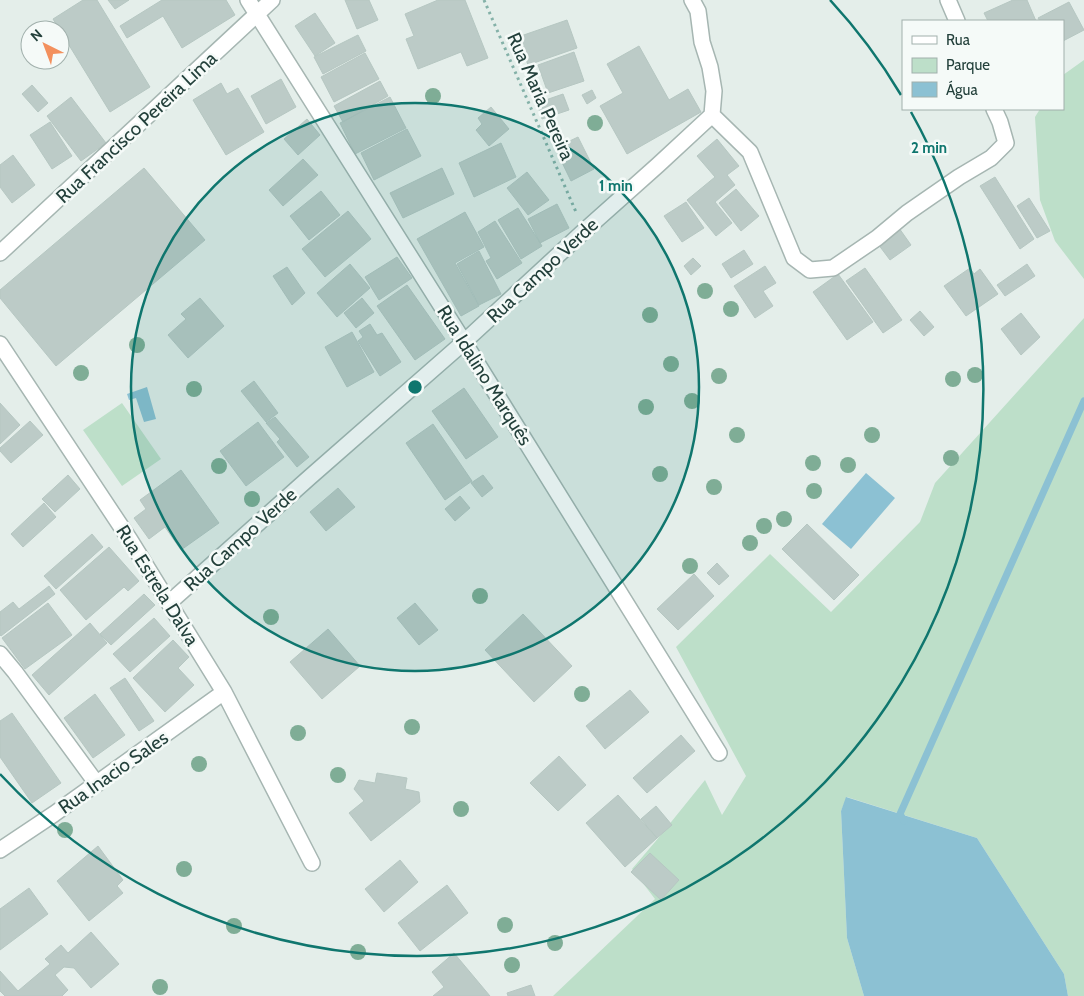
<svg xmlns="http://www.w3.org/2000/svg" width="1084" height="996" viewBox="0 0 1084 996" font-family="Cabin,sans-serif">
	<rect width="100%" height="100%" fill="#e4eeea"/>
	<path fill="#bddfc9" d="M 1084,60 L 1084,279 L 1055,241 L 1040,200 L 1035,117 L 1040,109 L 1063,109 L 1063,75 Z
		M 1084,318 L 1084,996 L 1068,996 L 1064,974 L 977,838 L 847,797 L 841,811 L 847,938 L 864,996 L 553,996 L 655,899 L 632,869 L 655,842 L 705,780 L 722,815 L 746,776 L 676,647 L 770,554 L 831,612 L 920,522 L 935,483 Z
		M 122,403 L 161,459 L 122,486 L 83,430 Z"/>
	<path fill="#8cc1d3" d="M 147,387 L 156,419 L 144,422 L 136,398 L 129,400 L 127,394 Z
		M 866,473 L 895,498 L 851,549 L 822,524 Z
		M 846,797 L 977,838 L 1064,974 L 1068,996 L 864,996 L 847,938 L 841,811 Z"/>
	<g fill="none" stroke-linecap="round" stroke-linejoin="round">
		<path stroke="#8cc1d3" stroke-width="7" d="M 904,821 L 900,814 L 1084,401"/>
	</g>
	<path fill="#bccbc7" stroke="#b6c7c2" d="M 83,0 L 97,0 L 150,87 L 110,112 L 53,19 Z
		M 108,0 L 129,0 L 115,9 Z
		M 162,0 L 226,0 L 235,15 L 182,48 L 163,16 L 127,38 L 120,26 Z
		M 345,0 L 369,0 L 378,20 L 357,29 Z
		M 438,0 L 465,0 L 488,58 L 467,66 L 461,52 L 418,69 L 406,39 L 414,36 L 405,14 Z
		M 1013,0 L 1027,0 L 1036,21 L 988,21 L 984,13 Z
		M 1069,2 L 1084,30 L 1063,41 L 1063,21 L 1040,21 L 1038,18 Z
		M 315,13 L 335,43 L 315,56 L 295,26 Z
		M 567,20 L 577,48 L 528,65 L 518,37 Z
		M 358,35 L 366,51 L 323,74 L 314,57 Z
		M 639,46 L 669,100 L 688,89 L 701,112 L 627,154 L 600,106 L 623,93 L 607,64 Z
		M 574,52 L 584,81 L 548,93 L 538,65 Z
		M 365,53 L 379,79 L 334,102 L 321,77 Z
		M 281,79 L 296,107 L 266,124 L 251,96 Z
		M 380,81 L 388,96 L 343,122 L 334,106 Z
		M 221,83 L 227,94 L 238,88 L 264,132 L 226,155 L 193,100 Z
		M 32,85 L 48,103 L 38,112 L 22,94 Z
		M 592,90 L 596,98 L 587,104 L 582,95 Z
		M 563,94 L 569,110 L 542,119 L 537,103 Z
		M 71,97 L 106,143 L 81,161 L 47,116 Z
		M 390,97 L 406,128 L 355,154 L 340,123 Z
		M 491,107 L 509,129 L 489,146 L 476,130 L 482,124 L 478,118 Z
		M 307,119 L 320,135 L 298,155 L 284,139 Z
		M 50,122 L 72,156 L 52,169 L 30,135 Z
		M 407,129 L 421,156 L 374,180 L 361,153 Z
		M 578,137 L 594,169 L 571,181 L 555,148 Z
		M 717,139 L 739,166 L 727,175 L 735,185 L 715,202 L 732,223 L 716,236 L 687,200 L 715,177 L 697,156 Z
		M 501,143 L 516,177 L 474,197 L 459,163 Z
		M 13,155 L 35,185 L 12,203 L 0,187 L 0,165 Z
		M 303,159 L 318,175 L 283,206 L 269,190 Z
		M 144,168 L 205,240 L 56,366 L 0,298 L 0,290 Z
		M 442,168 L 454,194 L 403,218 L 390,193 Z
		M 527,172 L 549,200 L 528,215 L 507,188 Z
		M 995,177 L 1034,239 L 1020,249 L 980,186 Z
		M 736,189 L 759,216 L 741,231 L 719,203 Z
		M 321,191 L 340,215 L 309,240 L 290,216 Z
		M 1029,198 L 1050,231 L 1037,238 L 1017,206 Z
		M 686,202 L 704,228 L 682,242 L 664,216 Z
		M 557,204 L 569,228 L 540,243 L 528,219 Z
		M 518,208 L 542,246 L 521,259 L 498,220 Z
		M 348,211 L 371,239 L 325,277 L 302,249 Z
		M 465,212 L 484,247 L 455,263 L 479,306 L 461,316 L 417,239 Z
		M 495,221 L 522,263 L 497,279 L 486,261 L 491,258 L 478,232 Z
		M 899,228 L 911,245 L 890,260 L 878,244 Z
		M 744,250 L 753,264 L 731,278 L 722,264 Z
		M 479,251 L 501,294 L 479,305 L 457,264 Z
		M 397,257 L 412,278 L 379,300 L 365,277 Z
		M 693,258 L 701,266 L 691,275 L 684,266 Z
		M 350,264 L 370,288 L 337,317 L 317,293 Z
		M 1027,264 L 1035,276 L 1005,296 L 997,285 Z
		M 765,266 L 776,283 L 763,291 L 773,306 L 755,318 L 734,286 Z
		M 287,267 L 305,293 L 292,305 L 273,276 Z
		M 865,268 L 902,320 L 883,333 L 846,281 Z
		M 970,268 L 974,274 L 980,269 L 998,294 L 966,316 L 944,286 Z
		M 838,274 L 873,322 L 847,340 L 813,292 Z
		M 407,285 L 445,339 L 415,360 L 377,306 Z
		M 200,298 L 224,326 L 188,358 L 168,335 L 186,319 L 181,314 Z
		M 362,298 L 374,313 L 356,328 L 344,313 Z
		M 920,311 L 934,327 L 924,336 L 910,320 Z
		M 1021,313 L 1040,337 L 1021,355 L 1001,329 Z
		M 370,324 L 377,335 L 382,333 L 401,362 L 380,376 L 358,341 L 363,337 L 359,331 Z
		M 352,332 L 374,372 L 347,387 L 325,347 Z
		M 254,381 L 278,413 L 266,422 L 241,391 Z
		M 464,388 L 498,437 L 466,459 L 432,411 Z
		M 0,403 L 20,425 L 0,444 Z
		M 275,417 L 309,457 L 297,467 L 277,442 L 280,439 L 266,423 Z
		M 30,421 L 43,435 L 11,463 L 0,451 L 0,448 Z
		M 258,422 L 284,457 L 246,486 L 220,451 Z
		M 433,424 L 472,481 L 445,500 L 406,443 Z
		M 181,470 L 219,523 L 181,550 L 165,527 L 149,539 L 134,518 L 146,509 L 140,500 Z
		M 68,475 L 80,489 L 55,512 L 42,499 Z
		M 483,475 L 493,488 L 482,497 L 471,483 Z
		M 338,488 L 355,507 L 326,531 L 310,512 Z
		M 460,496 L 470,508 L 455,521 L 445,509 Z
		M 44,503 L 56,517 L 23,547 L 11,534 Z
		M 807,524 L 859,575 L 834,600 L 782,549 Z
		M 92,534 L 103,547 L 56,589 L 44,576 Z
		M 109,547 L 139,581 L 128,591 L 124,587 L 86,620 L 60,590 Z
		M 717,563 L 729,576 L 719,585 L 707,573 Z
		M 694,574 L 714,596 L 678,630 L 657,609 Z
		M 49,586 L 55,594 L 1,636 L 0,635 L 0,612 L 13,602 L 19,609 Z
		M 144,594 L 155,605 L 111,645 L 100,634 Z
		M 48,603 L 72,635 L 25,669 L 2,638 Z
		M 415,603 L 438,630 L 419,645 L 397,618 Z
		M 523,614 L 572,666 L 534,702 L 485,650 Z
		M 154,618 L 170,636 L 130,672 L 113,654 Z
		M 90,623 L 107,643 L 49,695 L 32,675 Z
		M 328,629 L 360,666 L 322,699 L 290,662 Z
		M 173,640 L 189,657 L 178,668 L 194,685 L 165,712 L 133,678 Z
		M 125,678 L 154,721 L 139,731 L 110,688 Z
		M 630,690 L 649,712 L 605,749 L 586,726 Z
		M 95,694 L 125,735 L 93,758 L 64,718 Z
		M 12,713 L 61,783 L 32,803 L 0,757 L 0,721 Z
		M 681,735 L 695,751 L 647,793 L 633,778 Z
		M 559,756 L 586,785 L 558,811 L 530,783 Z
		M 377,773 L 407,778 L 405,789 L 419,792 L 420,802 L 371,841 L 349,813 L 364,801 L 354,789 L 359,780 L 375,783 Z
		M 618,795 L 657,838 L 625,867 L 586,823 Z
		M 656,806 L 672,825 L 657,838 L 641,819 Z
		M 98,846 L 123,880 L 117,886 L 123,893 L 89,921 L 57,881 Z
		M 650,853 L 679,880 L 661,900 L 631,872 Z
		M 400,860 L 418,882 L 384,912 L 365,889 Z
		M 447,885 L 468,913 L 420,951 L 398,923 Z
		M 29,888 L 48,914 L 0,950 L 0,909 Z
		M 91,932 L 119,964 L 91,988 L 74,968 L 64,967 L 55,975 L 68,990 L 62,996 L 5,996 L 0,991 L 0,971 L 18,991 L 50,964 L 45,959 L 61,945 L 68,953 Z
		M 454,953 L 490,996 L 433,996 L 444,987 L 432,972 Z
		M 531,985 L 535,996 L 508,996 L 507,993 Z"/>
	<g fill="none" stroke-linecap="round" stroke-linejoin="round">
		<defs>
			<path id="minor" d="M 248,0 L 464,342 L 719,753
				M 692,0 L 698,11 L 702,42 L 710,67 L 714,91 L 712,115
				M 948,0 L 957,21
				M 712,115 L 750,152 L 794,258 L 810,270 L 833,268 L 877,238 L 907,213 L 959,177 L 991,158 L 1006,143 L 1000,122 L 994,109
				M 0,253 L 272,0
				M 0,344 L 130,540 L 224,692 L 312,863
				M 170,602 L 310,477 L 464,342 L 584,231 L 658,165 L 712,115
				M 0,654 L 15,672 L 97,784
				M 0,850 L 54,814 L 224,692"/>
		</defs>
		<use href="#minor" stroke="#a6b6b2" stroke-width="18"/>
		<path stroke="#84b1a8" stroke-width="3" stroke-dasharray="2.5 4" stroke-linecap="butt" d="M 484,0 L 576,212"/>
		<use href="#minor" stroke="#fff" stroke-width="15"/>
	</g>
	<g fill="#7fad96">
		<circle cx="433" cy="96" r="8"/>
		<circle cx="595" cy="123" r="8"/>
		<circle cx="705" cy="291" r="8"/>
		<circle cx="731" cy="309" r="8"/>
		<circle cx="650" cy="315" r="8"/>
		<circle cx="137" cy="345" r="8"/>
		<circle cx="671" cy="364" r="8"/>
		<circle cx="81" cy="373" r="8"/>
		<circle cx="975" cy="375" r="8"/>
		<circle cx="719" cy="376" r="8"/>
		<circle cx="953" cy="379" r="8"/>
		<circle cx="194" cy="389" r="8"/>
		<circle cx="692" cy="401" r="8"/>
		<circle cx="646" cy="407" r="8"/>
		<circle cx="737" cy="435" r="8"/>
		<circle cx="872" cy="435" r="8"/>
		<circle cx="951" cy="458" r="8"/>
		<circle cx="813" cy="463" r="8"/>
		<circle cx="848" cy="465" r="8"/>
		<circle cx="219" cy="466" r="8"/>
		<circle cx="660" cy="474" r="8"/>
		<circle cx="714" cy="487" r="8"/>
		<circle cx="814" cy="491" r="8"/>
		<circle cx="252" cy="499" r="8"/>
		<circle cx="784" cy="519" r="8"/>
		<circle cx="764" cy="526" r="8"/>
		<circle cx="750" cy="543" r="8"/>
		<circle cx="690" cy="566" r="8"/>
		<circle cx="480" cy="596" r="8"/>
		<circle cx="271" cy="617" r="8"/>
		<circle cx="582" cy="694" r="8"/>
		<circle cx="412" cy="727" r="8"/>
		<circle cx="298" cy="733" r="8"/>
		<circle cx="199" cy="764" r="8"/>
		<circle cx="338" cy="775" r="8"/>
		<circle cx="461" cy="809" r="8"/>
		<circle cx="65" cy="830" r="8"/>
		<circle cx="184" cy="869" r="8"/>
		<circle cx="505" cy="925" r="8"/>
		<circle cx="234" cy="926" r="8"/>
		<circle cx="555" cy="943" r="8"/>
		<circle cx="358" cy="952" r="8"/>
		<circle cx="512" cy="965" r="8"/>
		<circle cx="160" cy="987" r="8"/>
	</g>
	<circle cx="415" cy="387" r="284" fill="#0f766e" fill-opacity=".12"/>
	<g fill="none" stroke="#0f766e" stroke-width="2.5">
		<circle cx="415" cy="387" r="284"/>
		<path d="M830 0A567 567 0 0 1 901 95M911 112A567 567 0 0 1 0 774"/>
	</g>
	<g text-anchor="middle" stroke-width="5" stroke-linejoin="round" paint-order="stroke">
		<g font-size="19" fill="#23403b" stroke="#f5faf8">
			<text transform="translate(541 96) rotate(66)" y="7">Rua Maria Pereira</text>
			<text transform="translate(136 127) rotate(-43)" y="7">Rua Francisco Pereira Lima</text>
			<text transform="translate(542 270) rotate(-43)" y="7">Rua Campo Verde</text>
			<text transform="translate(485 375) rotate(58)" y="7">Rua Idalino Marquês</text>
			<text transform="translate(240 539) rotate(-42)" y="7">Rua Campo Verde</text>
			<text transform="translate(158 585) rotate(58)" y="7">Rua Estrela Dalva</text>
			<text transform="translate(113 772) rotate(-35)" y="7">Rua Inacio Sales</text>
		</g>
	</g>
	<circle cx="415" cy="387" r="8" fill="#0f766e" stroke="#f5faf8" stroke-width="2.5"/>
	<g font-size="15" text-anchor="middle" font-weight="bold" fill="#0f766e" stroke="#f5faf8" stroke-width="5" stroke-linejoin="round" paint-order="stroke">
		<text x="929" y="153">2 min</text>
		<text x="616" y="191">1 min</text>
	</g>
	<rect x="902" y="20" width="162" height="90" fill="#f5faf8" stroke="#a1b0ac"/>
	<rect x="912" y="36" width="25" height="8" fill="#ffffff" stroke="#a1b0ac"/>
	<text x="946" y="45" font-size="15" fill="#23403b">Rua</text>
	<rect x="912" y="58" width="25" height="15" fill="#bddfc9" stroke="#a1b0ac"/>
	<text x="946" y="70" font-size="15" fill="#23403b">Parque</text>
	<rect x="912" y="82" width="25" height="15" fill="#8cc1d3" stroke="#a1b0ac"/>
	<text x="946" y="95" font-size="15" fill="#23403b">Água</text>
	<g transform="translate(45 45) rotate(318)"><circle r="24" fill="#f5faf8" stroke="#a1b0ac"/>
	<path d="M0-4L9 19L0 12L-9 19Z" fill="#f3905d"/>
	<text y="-8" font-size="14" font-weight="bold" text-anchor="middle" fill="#23403b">N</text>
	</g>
</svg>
